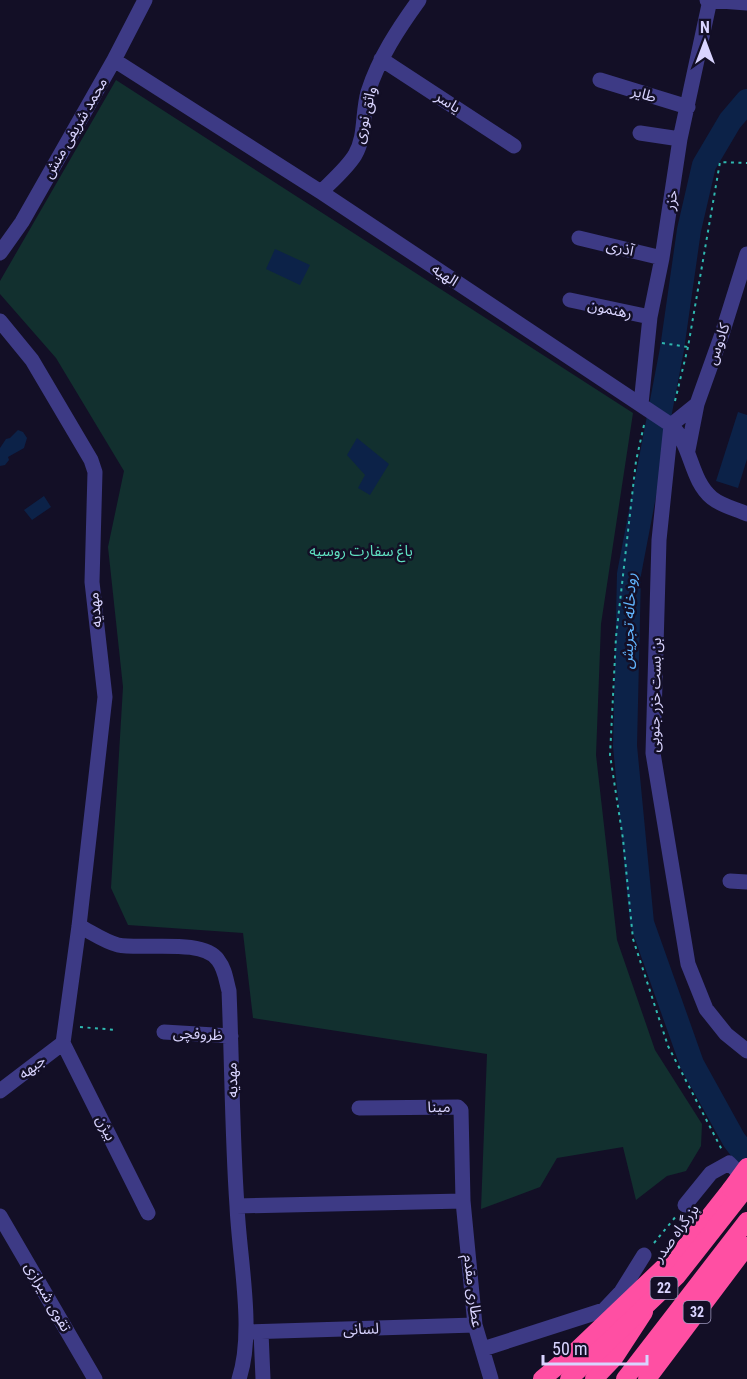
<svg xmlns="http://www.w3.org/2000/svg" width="747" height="1379" viewBox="0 0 747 1379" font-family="'Roboto Condensed','Noto Sans Arabic',sans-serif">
	<rect width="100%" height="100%" fill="#130f26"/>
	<path fill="#12302f" d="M 116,80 L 633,413 L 601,624 L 596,755 L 617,940 L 655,1050 L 702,1124 L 701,1146 L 686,1171 L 667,1176 L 636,1200 L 623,1147 L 557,1158 L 540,1187 L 481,1209 L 487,1054 L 253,1018 L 243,933 L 128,925 L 111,888 L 123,687 L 108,547 L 124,471 L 56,358 L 0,294 L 0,281 Z"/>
	<path fill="#0c2248" d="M 275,249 L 310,265 L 300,285 L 266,269 Z
		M 738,412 L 747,415 L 747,459 L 738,488 L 716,481 Z
		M 18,430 L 23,432 L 27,438 L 24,448 L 8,457 L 9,460 L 5,465 L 0,466 L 0,448 L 6,439 L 10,438 Z
		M 357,438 L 389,464 L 370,495 L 358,488 L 365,475 L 347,455 Z
		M 44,496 L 51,507 L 32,520 L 24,510 Z"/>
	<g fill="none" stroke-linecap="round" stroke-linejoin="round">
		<path stroke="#0c2248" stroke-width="24" d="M 747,101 L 730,121 L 704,165 L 689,230 L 672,349 L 629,574 L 625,746 L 642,923 L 692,1064 L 734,1140 L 747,1157"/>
		<path stroke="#2fb8b0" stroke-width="2" stroke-dasharray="3 4.5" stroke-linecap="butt" d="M 662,343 L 688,347 L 720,162 L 747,163
			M 675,401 L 688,347
			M 644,425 L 636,461 L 616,637 L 610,755 L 623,839 L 633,939 L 668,1046 L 722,1150
			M 80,1027 L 116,1030
			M 654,1243 L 677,1215"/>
		<path stroke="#3d3a85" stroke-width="15" d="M 707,0 L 747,3
			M 381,59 L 514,146
			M 114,60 L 321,192 L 671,425 C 692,445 690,480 712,498 C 722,506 736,509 747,514
			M 600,80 L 688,107
			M 640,133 L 680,139
			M 321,192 C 332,181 347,168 355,155 C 366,136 362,113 368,92 C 379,58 398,29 419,0
			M 579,238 L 662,258
			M 0,253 L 22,222 L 114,60 L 145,0
			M 747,254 L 722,334 L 697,404 L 671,425 L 659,540 L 653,753 L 688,964 L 706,1009 L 726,1034 L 747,1051
			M 570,300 L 650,317
			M 0,321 L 32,360 L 91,460 L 95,472 L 92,582 L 105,697 L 79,926 L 63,1043
			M 641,404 L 650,317 L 662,258 L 680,139 L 710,0
			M 688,450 L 697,404
			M 730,881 L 747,882
			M 79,926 C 91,932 105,942 118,945 C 142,950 203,938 218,960 C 225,969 226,980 229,991 C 232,1062 232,1134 237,1206 C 239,1257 255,1331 239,1379
			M 164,1032 L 231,1036
			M 63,1043 L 148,1213
			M 0,1091 L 63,1043
			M 359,1108 L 458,1107 L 461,1110 L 463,1201 L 475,1325 L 491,1379
			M 685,1205 L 711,1173 L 729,1163 L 747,1181
			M 237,1206 L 463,1201
			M 0,1216 L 95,1379
			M 246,1332 L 475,1325
			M 261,1332 L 263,1379
			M 483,1349 L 604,1310 L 621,1292 L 644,1255"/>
		<path stroke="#ff4fa3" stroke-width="18" d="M 658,1289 L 686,1246 L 731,1189
			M 542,1379 L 577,1350 L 665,1266
			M 594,1379 L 614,1358 L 644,1312
			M 625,1379 L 747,1221
			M 647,1379 L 747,1246"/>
		<path stroke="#ff4fa3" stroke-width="18" d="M 731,1189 L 747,1167
			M 569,1379 L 677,1276 L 747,1187"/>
	</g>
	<g text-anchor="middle" stroke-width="5" stroke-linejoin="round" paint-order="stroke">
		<g fill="#130f26" stroke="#9e99be" stroke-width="1.5">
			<rect x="650.5" y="1277" width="27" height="22" rx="4.5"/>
			<rect x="683.5" y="1301" width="27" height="22" rx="4.5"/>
		</g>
		<g font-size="14" font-weight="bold" fill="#d9d4ff">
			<text x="664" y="1293">22</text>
			<text x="697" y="1317">32</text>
		</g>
		<g font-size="15" fill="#d9d4ff" stroke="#130f26">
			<text transform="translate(644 94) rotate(17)" y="5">طایر</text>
			<text transform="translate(448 102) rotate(33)" y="5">یاسر</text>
			<text transform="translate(365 115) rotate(-77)" y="5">واثق نوری</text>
			<text transform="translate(75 128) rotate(-60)" y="5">محمد شریفی منش</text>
			<text transform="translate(671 200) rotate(-81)" y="5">خزر</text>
			<text transform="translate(620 248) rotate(13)" y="5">آذری</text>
			<text transform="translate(445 275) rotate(33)" y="5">الهیه</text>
			<text transform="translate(610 309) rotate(12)" y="5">رهنمون</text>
			<text transform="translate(718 344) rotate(-71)" y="5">کادوس</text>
			<text transform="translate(95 610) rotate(-96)" y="5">مهدیه</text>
			<text transform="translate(655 695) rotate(-89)" y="5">بن بست خزر جنوبی</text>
			<text transform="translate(198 1034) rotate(3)" y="5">ظروفچی</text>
			<text transform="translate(32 1067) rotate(-37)" y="5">جبهه</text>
			<text transform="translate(232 1080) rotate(-92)" y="5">مهدیه</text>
			<text transform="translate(439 1107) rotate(-1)" y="5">مینا</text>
			<text transform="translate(106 1128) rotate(63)" y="5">بیژن</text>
			<text transform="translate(676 1233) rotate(-54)" y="5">بزرگراه صدر</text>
			<text transform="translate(473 1291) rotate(83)" y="5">عطاری مقدم</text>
			<text transform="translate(48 1297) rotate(60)" y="5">تقوی شیرازی</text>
			<text transform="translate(361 1329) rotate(-2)" y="5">لسانی</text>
		</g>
		<g font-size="15" fill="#5fe0c0" stroke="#130f26">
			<text x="361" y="556">باغ سفارت روسیه</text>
		</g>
		<g font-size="16" font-style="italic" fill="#62b6ff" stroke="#130f26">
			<text transform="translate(628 621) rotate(-88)" y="6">رودخانه تجریش</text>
		</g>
	</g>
	<g transform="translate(705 42)" stroke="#130f26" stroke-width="4.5" paint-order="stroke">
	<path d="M0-4.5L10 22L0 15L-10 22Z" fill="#d9d4ff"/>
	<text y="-9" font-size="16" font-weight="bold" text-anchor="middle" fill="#d9d4ff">N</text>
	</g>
	<path d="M543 1355v9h104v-9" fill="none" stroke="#d9d4ff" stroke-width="3"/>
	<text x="552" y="1355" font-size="18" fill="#d9d4ff" stroke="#130f26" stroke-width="4.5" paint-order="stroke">50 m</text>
</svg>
